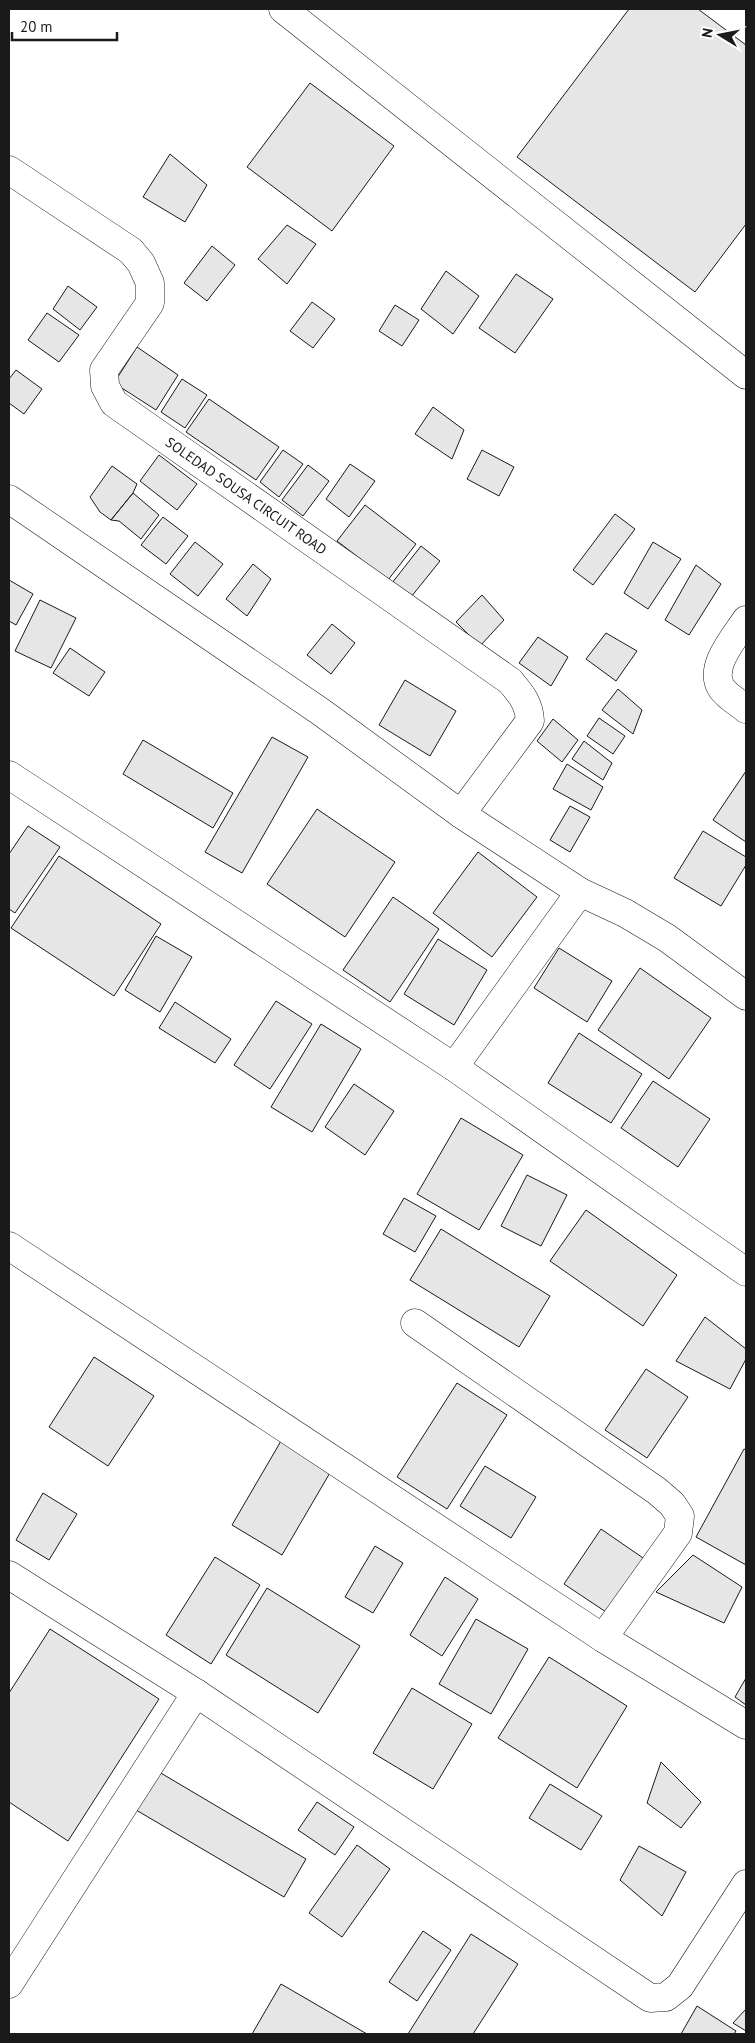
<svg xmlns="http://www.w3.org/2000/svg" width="755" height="2043" viewBox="0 0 755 2043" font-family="'PT Sans',sans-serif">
	<rect width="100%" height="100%" fill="#fff"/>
	<path fill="#e6e6e6" stroke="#1a1a1a" d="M 629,9 L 698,9 L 746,45 L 746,224 L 695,292 L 517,157 Z
		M 310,83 L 394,146 L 332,231 L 247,167 Z
		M 170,154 L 207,185 L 185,222 L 143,197 Z
		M 287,225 L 316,244 L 287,284 L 258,259 Z
		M 212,246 L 235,265 L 207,301 L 184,283 Z
		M 446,271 L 479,296 L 453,334 L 421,309 Z
		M 516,274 L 553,299 L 515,353 L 479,328 Z
		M 68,286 L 97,307 L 80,330 L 53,309 Z
		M 312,302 L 335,319 L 313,348 L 290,331 Z
		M 395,305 L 419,320 L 402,346 L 379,331 Z
		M 47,313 L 79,335 L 59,362 L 28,340 Z
		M 137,347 L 178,375 L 156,410 L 114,383 Z
		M 16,370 L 42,389 L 24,414 L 9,403 L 9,379 Z
		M 182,379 L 207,395 L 185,428 L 161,412 Z
		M 209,399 L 279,447 L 256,480 L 186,432 Z
		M 433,407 L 464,430 L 452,459 L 415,434 Z
		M 283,450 L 303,464 L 279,497 L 260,482 Z
		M 482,450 L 514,467 L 499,496 L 467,479 Z
		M 159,455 L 197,484 L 177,510 L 140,481 Z
		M 350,464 L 375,481 L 349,517 L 326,499 Z
		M 308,465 L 329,481 L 303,516 L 282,500 Z
		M 112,466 L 137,484 L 133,493 L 111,520 L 100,512 L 90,497 Z
		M 133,493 L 159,515 L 141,539 L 119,521 L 111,520 Z
		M 365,505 L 416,544 L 388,580 L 337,541 Z
		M 615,514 L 635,529 L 593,585 L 573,570 Z
		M 163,517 L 188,536 L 166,564 L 141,545 Z
		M 195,542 L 223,564 L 198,596 L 170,574 Z
		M 653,542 L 681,559 L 648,609 L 624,593 Z
		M 421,546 L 440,561 L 411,597 L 392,583 Z
		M 253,564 L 271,579 L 247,616 L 226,599 Z
		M 696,565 L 721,584 L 689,635 L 665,620 Z
		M 9,580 L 33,594 L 16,625 L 9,621 Z
		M 482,595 L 504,620 L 480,646 L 456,622 Z
		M 40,600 L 76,618 L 51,668 L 15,651 Z
		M 332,624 L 355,643 L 331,674 L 307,655 Z
		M 606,633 L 637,651 L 616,681 L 586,659 Z
		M 538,637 L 568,657 L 551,686 L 519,663 Z
		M 70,648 L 105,672 L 89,696 L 53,673 Z
		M 405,680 L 456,711 L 430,756 L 379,725 Z
		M 618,689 L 642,710 L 633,734 L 602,710 Z
		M 599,718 L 625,736 L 613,754 L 587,736 Z
		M 553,719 L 578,740 L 562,762 L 537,741 Z
		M 272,737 L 308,757 L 242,873 L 205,852 Z
		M 143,740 L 233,793 L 213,828 L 123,774 Z
		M 584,741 L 612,763 L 603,780 L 572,759 Z
		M 567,764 L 603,787 L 591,810 L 553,789 Z
		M 746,771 L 746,842 L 713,820 Z
		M 570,806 L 590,817 L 570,852 L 550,840 Z
		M 317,809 L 395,862 L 345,937 L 267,884 Z
		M 28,826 L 60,847 L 15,913 L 9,909 L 9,854 Z
		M 703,831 L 746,857 L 746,865 L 721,906 L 674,878 Z
		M 478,852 L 537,897 L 492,957 L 433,913 Z
		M 59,856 L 161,924 L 114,996 L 11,928 Z
		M 393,897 L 439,929 L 390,1002 L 343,970 Z
		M 156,936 L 192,957 L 160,1012 L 125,990 Z
		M 438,939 L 487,970 L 454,1025 L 404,994 Z
		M 559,948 L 612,981 L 587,1022 L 534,988 Z
		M 640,968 L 711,1018 L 669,1079 L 598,1030 Z
		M 276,1001 L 312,1024 L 270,1089 L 234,1065 Z
		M 175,1002 L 231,1039 L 215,1063 L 159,1028 Z
		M 321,1024 L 361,1049 L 312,1132 L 271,1107 Z
		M 579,1033 L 642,1074 L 611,1123 L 548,1083 Z
		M 653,1081 L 710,1119 L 678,1167 L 621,1128 Z
		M 354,1084 L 394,1111 L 365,1155 L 325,1127 Z
		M 461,1118 L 523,1155 L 479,1230 L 417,1194 Z
		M 527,1175 L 567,1195 L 541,1246 L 501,1226 Z
		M 404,1198 L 436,1216 L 415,1252 L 383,1234 Z
		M 586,1210 L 677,1275 L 643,1326 L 550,1261 Z
		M 441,1229 L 550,1296 L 519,1347 L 410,1280 Z
		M 705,1317 L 746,1349 L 746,1359 L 730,1389 L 676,1361 Z
		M 94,1357 L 154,1396 L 108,1466 L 49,1427 Z
		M 646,1369 L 688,1397 L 647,1458 L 605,1430 Z
		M 457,1383 L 507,1415 L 447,1509 L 397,1477 Z
		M 281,1441 L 331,1471 L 282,1555 L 232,1525 Z
		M 744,1449 L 746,1450 L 746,1565 L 696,1537 Z
		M 485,1466 L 536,1497 L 511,1538 L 460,1506 Z
		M 43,1493 L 77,1514 L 49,1560 L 16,1540 Z
		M 601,1529 L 646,1560 L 609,1614 L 564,1584 Z
		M 375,1546 L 403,1563 L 373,1613 L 345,1597 Z
		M 693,1555 L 742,1587 L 724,1623 L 656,1592 Z
		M 215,1557 L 260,1585 L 211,1664 L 166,1635 Z
		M 445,1577 L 478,1599 L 442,1656 L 410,1635 Z
		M 267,1588 L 360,1646 L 318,1713 L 226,1655 Z
		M 476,1619 L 528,1649 L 491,1714 L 439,1684 Z
		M 50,1629 L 159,1699 L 68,1841 L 9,1802 L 9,1693 Z
		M 549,1657 L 627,1706 L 577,1788 L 498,1738 Z
		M 746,1678 L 746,1705 L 735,1697 Z
		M 412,1688 L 472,1724 L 433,1789 L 373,1753 Z
		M 661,1762 L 701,1802 L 681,1828 L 647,1803 Z
		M 154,1769 L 306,1859 L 284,1897 L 131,1807 Z
		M 550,1784 L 602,1816 L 581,1850 L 529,1818 Z
		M 317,1802 L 354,1827 L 335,1855 L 298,1830 Z
		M 357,1845 L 390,1869 L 342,1937 L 309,1913 Z
		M 639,1846 L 686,1872 L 662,1916 L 620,1880 Z
		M 423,1931 L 451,1950 L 417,2001 L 389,1982 Z
		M 471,1934 L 518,1964 L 473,2034 L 408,2034 Z
		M 281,1984 L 367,2034 L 252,2034 Z
		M 697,2006 L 736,2031 L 734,2034 L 681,2034 Z
		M 746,2009 L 746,2031 L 733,2023 Z"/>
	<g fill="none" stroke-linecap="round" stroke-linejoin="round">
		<defs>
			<g id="minor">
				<path d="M 283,9 L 746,375"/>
				<path id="s1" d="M 9,170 L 131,251 L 141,263 L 150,283 L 150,303 L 104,370 L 105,386 L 114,403 L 510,681 C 521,694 529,703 530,721 L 461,814"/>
				<path d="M 9,499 L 321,712 L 461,814 L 580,892 L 454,1067"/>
				<path d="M 746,620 C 735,637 707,668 722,689 C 728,697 739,703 746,709"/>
				<path d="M 9,775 L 454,1067 L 746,1272"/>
				<path d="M 580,892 L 625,913 L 667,938 L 746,996"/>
				<path d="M 9,1246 L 603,1638 L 746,1725"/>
				<path d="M 415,1323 L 657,1491 L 672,1504 L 680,1516 L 678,1533 L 603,1638"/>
				<path d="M 9,1575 L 196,1693 L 650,1998 L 666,1997 L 680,1986 L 746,1884"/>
				<path d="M 9,1984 L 196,1693"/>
			</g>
		</defs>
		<use href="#minor" stroke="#1a1a1a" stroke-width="29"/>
		<use href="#minor" stroke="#fff" stroke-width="28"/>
	</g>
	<g text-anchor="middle" stroke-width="4" stroke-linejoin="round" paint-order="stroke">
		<g font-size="14" fill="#1a1a1a" stroke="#fff">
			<text dy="5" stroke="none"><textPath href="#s1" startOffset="482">SOLEDAD SOUSA CIRCUIT ROAD</textPath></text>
		</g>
	</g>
	<rect width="755" height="2043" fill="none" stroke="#1a1a1a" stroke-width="20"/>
	<g transform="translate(720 35) rotate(280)" stroke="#ffffff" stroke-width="4" paint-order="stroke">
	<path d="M0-4L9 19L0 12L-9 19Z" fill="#1a1a1a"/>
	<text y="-8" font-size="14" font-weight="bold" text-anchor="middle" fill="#1a1a1a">N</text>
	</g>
	<path d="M12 32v8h105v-8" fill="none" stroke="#1a1a1a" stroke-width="2.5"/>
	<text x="20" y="32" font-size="15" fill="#1a1a1a" stroke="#ffffff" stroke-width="4" paint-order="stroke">20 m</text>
</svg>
